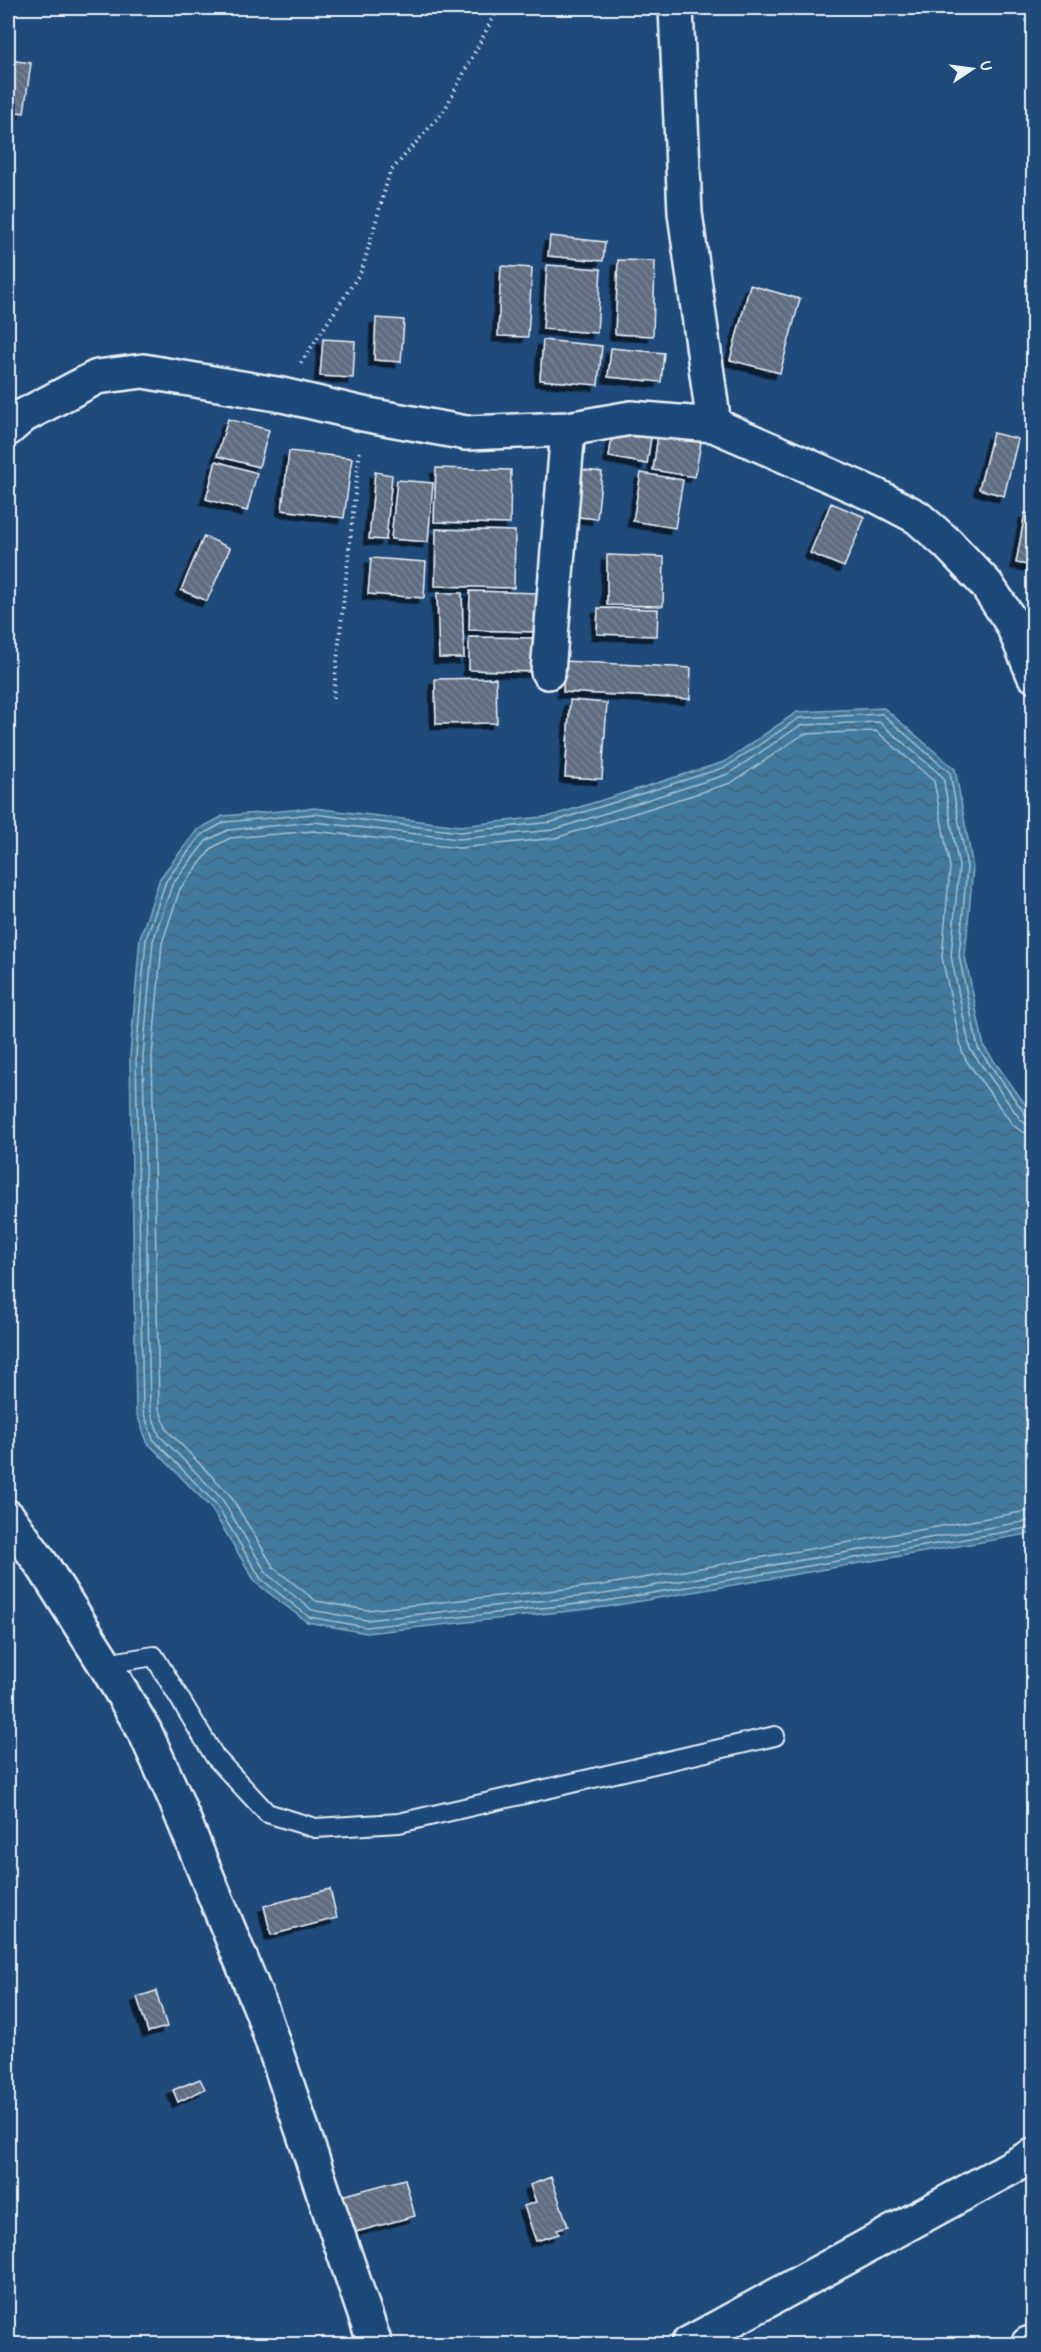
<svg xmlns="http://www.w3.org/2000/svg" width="1041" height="2352" viewBox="0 0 1041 2352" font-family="'Patrick Hand',sans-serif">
	<defs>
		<pattern id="water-waves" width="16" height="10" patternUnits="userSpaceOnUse" patternTransform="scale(1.5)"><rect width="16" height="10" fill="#437a9e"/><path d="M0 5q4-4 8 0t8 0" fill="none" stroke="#446478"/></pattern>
		<pattern id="building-back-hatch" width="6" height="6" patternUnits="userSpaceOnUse" patternTransform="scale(1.5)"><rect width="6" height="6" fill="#606d80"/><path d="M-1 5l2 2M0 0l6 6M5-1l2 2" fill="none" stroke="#778293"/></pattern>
		<filter id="shadow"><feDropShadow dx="-5.5" dy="5.5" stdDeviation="0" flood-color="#0009"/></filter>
	</defs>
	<rect width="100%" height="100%" fill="#1f4a7a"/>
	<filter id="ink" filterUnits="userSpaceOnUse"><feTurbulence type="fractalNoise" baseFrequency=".0167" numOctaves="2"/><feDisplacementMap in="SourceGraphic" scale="12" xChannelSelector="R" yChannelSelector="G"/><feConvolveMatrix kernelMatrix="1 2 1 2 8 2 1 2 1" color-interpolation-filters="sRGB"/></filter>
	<g filter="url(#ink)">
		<path fill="url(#water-waves)" stroke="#85aac2" stroke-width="1.5" d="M 884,708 L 955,769 L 973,867 L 965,956 L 984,1047 L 1033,1115 L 1033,1533 L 606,1607 L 366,1633 L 307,1622 L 256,1583 L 211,1508 L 147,1442 L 136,1412 L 130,1055 L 140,938 L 160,878 L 197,830 L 223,816 L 314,808 L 460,826 L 551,816 L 724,762 L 797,712 Z"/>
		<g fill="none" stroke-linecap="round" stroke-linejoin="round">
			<path stroke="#a6c1d4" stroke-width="1.5" d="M 1034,1117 L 1026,1115 L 978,1048 L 959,956 L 967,867 L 950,773 L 882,714 L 799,718 L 726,767 L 552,822 L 460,832 L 314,814 L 225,822 L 201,835 L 166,881 L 146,939 L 136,1055 L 143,1411 L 153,1439 L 216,1504 L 261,1579 L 309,1617 L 366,1627 L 606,1601 L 1034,1527
				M 1034,1125 L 1026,1124 L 1020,1119 L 970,1049 L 951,956 L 959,867 L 943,777 L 879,722 L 801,725 L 728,774 L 553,830 L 459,839 L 314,822 L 228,830 L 206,841 L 172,885 L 153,941 L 143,1056 L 150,1409 L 159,1435 L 222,1499 L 267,1574 L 312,1610 L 366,1620 L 605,1594 L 1034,1520
				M 1034,1134 L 1022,1132 L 1013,1125 L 966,1060 L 962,1051 L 942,957 L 950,867 L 934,781 L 876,731 L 804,734 L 731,783 L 555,838 L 459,848 L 314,831 L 230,838 L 212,848 L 180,889 L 162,943 L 152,1056 L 159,1408 L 167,1430 L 230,1495 L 274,1568 L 316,1601 L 367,1610 L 603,1585 L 1034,1510"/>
		</g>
		<path fill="url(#building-back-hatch)" stroke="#e8f1f8" stroke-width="1.5" filter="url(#shadow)" d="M 8,60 L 31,63 L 24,113 L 8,111 Z
			M 550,236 L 605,242 L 603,261 L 548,256 Z
			M 618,260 L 655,261 L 653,336 L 615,334 Z
			M 547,265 L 601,269 L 597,333 L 543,329 Z
			M 501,266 L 532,268 L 528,337 L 498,336 Z
			M 750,285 L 800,299 L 780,373 L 730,360 Z
			M 376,318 L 404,320 L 401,362 L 374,360 Z
			M 323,339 L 355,341 L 353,378 L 320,376 Z
			M 543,340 L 602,346 L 598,385 L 540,380 Z
			M 611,348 L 664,353 L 661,382 L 608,377 Z
			M 228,419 L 269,430 L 259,467 L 217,456 Z
			M 613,430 L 651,437 L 647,464 L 609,457 Z
			M 993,433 L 1018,439 L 1004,496 L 979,489 Z
			M 658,435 L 701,442 L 695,477 L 653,470 Z
			M 289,451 L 352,458 L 344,518 L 282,510 Z
			M 216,461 L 257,473 L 247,511 L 206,499 Z
			M 436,468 L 511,470 L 510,524 L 434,522 Z
			M 575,469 L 602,472 L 597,519 L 570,516 Z
			M 375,472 L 392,475 L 386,540 L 369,539 Z
			M 641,473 L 683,480 L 675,528 L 633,521 Z
			M 397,480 L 433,483 L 428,542 L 391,539 Z
			M 831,503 L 865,517 L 844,567 L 810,553 Z
			M 1025,513 L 1034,515 L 1034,566 L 1016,563 Z
			M 436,529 L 515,531 L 514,588 L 435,586 Z
			M 204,536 L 230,548 L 207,601 L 181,590 Z
			M 607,555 L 664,557 L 663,606 L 607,605 Z
			M 371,558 L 426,562 L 424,598 L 368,594 Z
			M 470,591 L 539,593 L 538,632 L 469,630 Z
			M 437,593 L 462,593 L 464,658 L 439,658 Z
			M 598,608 L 658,609 L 657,636 L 597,634 Z
			M 469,637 L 538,638 L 537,672 L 469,670 Z
			M 564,661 L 691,668 L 690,699 L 563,692 Z
			M 496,678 L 497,723 L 436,724 L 435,679 Z
			M 570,700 L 607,703 L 602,779 L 565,777 Z
			M 330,1889 L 337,1918 L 271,1935 L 264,1906 Z
			M 156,1991 L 167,2027 L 148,2032 L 137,1997 Z
			M 200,2079 L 205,2089 L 178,2102 L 173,2090 Z
			M 551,2177 L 568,2226 L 557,2229 L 559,2234 L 536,2241 L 524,2206 L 536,2202 L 530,2185 Z
			M 405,2179 L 415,2216 L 341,2236 L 330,2199 Z"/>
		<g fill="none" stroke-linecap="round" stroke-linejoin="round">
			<defs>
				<path id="service" d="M 105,1664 L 154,1656 L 215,1757 L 267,1813 L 315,1828 L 399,1823 L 775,1736"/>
				<path id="minor" d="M 676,8 L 685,213 L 714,425
					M 8,429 L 23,416 L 97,377 L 143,371 L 282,395 L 363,414 L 466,433 L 568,429 L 631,418 L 714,425 L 877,496 L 917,517 L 947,543 L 986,584 L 1012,623 L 1034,675
					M 548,672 L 568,429
					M 688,2344 L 1034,2155
					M 1028,2344 L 1034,2342"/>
				<path id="tertiary" d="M 8,1517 L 45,1569 L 105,1664 L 145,1732 L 174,1796 L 262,2011 L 375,2344"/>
			</defs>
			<use href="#service" stroke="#e8f1f8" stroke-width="22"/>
			<use href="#minor" stroke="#e8f1f8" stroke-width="38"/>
			<use href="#tertiary" stroke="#e8f1f8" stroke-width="38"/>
			<path stroke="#e8f1f8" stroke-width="4" stroke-dasharray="1.5 4.5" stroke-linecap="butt" d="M 301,363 L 362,270 L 390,172 L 444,111 L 498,8
				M 333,698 L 360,448"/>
			<use href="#service" stroke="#1f4a7a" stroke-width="18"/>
			<use href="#minor" stroke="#1f4a7a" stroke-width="33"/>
			<use href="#tertiary" stroke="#1f4a7a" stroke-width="33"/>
		</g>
	</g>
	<rect width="1041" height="2352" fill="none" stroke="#1f4a7a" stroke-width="30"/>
	<rect x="15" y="15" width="1011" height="2322" fill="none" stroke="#e8f1f8" stroke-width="2" filter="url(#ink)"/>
	<g transform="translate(972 69) rotate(77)" stroke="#1f4a7a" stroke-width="4.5" paint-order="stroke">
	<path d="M0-4.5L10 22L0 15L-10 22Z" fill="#e8f1f8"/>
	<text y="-9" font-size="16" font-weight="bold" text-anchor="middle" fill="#e8f1f8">U</text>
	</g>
</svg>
